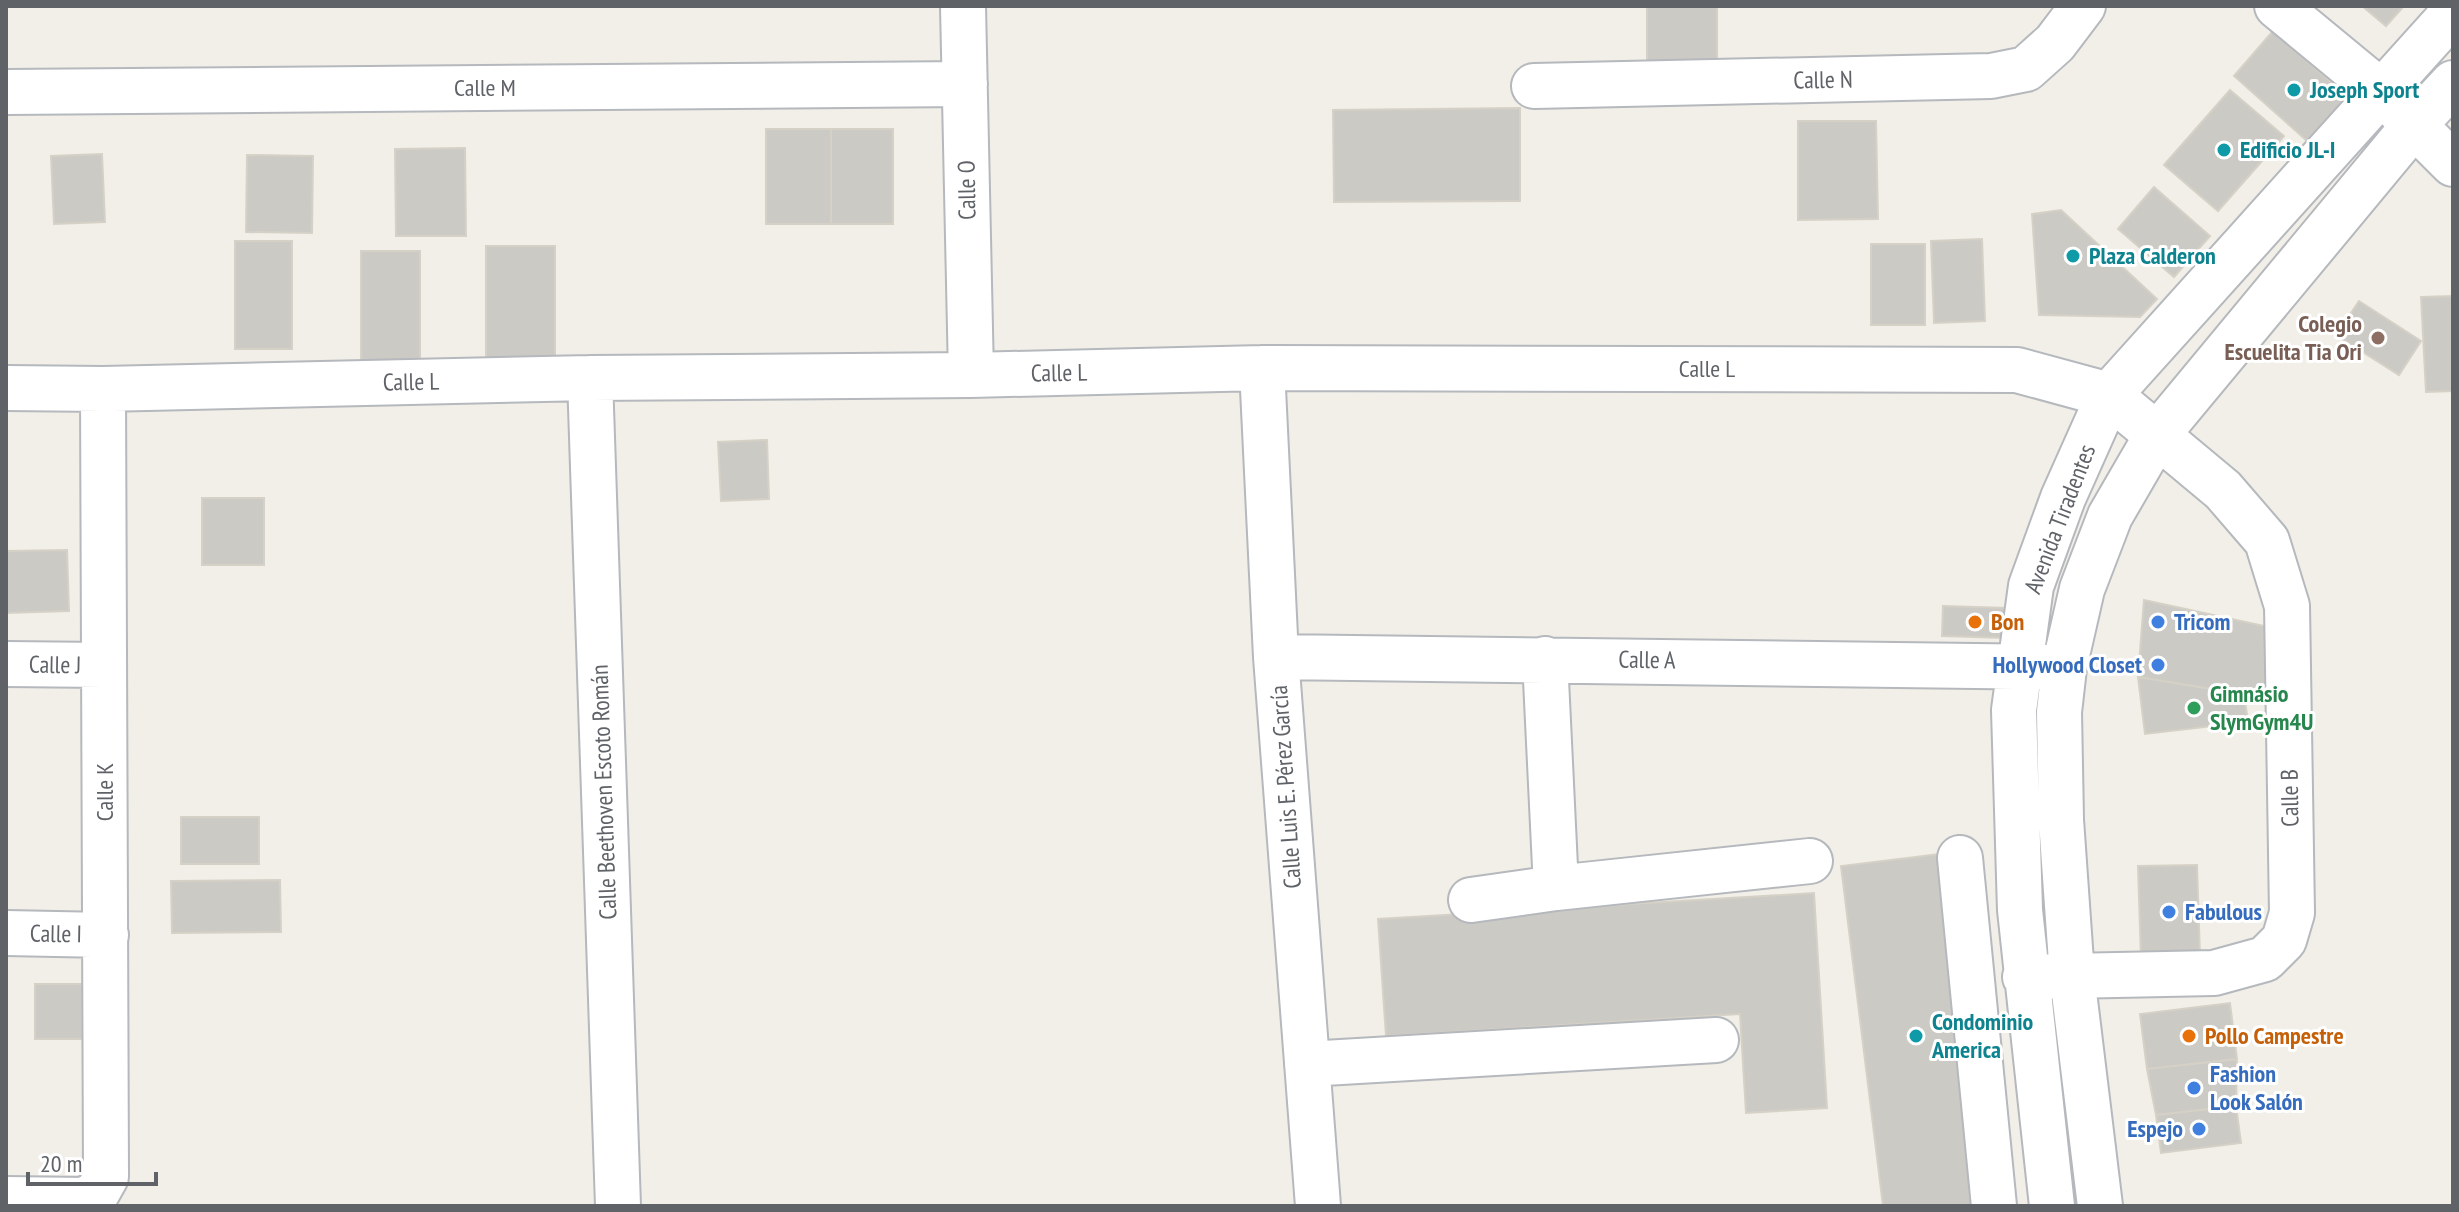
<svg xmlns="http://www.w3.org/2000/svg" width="2459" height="1212" viewBox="0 0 2459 1212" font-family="'PT Sans Narrow',sans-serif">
	<rect width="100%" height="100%" fill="#f1efe8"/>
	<path fill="#cccac5" stroke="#d6d1c6" stroke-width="2" d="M 1647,6 L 1717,6 L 1717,66 L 1647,66 Z
		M 2362,6 L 2404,6 L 2386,26 Z
		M 2273,31 L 2355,103 L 2315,148 L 2234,76 Z
		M 2230,90 L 2284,136 L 2218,211 L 2164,165 Z
		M 1520,108 L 1520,201 L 1334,202 L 1333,110 Z
		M 1798,121 L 1876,121 L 1878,219 L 1798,220 Z
		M 766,129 L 831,129 L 831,224 L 766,224 Z
		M 831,129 L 893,129 L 893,224 L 831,224 Z
		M 465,148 L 466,236 L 396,236 L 395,149 Z
		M 102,154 L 105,222 L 54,224 L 51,156 Z
		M 247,155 L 313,156 L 312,233 L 246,232 Z
		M 2154,187 L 2210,236 L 2174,277 L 2118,229 Z
		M 2061,210 L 2157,299 L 2140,317 L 2039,315 L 2032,214 Z
		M 1982,239 L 1985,321 L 1934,323 L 1931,241 Z
		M 235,241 L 292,241 L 292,349 L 235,349 Z
		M 1871,244 L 1925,244 L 1925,325 L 1871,325 Z
		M 486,246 L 555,246 L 555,358 L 486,358 Z
		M 361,251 L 420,251 L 420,360 L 361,360 Z
		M 2453,296 L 2453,391 L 2426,392 L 2421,297 Z
		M 2359,301 L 2421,341 L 2399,375 L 2336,335 Z
		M 767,440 L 769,499 L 721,501 L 718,442 Z
		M 202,498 L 264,498 L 264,565 L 202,565 Z
		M 67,550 L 69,611 L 6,613 L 6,551 Z
		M 2144,600 L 2269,627 L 2271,699 L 2138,677 Z
		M 1943,606 L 2008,608 L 2006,638 L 1942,636 Z
		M 2138,677 L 2244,694 L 2248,722 L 2145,734 Z
		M 181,817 L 259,817 L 259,864 L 181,864 Z
		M 1947,853 L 1990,1206 L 1883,1206 L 1841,866 Z
		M 2197,865 L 2200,957 L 2141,959 L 2138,866 Z
		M 280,880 L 281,932 L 172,933 L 171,881 Z
		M 1814,893 L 1827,1108 L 1746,1113 L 1740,1014 L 1386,1036 L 1378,919 Z
		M 35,984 L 82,984 L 82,1039 L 35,1039 Z
		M 2230,1003 L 2237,1059 L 2147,1069 L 2140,1014 Z
		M 2237,1059 L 2236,1106 L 2156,1115 L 2147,1069 Z
		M 2236,1106 L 2241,1143 L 2161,1153 L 2156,1115 Z"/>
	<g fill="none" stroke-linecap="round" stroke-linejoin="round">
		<defs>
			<path id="minor" d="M 963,6 L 971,375
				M 2277,6 L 2380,91 L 2453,164
				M 1534,86 L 1991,76 L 2026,69 L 2055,43 L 2083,6
				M 6,92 L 965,84
				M 1262,368 L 1276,657 L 1318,1206
				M 590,378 L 618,1206
				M 6,388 L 103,389 L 590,378 L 971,375 L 1262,368 L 2017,370 L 2109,395 L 2223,490 L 2267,541 L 2287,606 L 2292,913 L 2284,940 L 2265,959 L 2214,973 L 2025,977
				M 1276,657 L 2049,667
				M 1545,659 L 1556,888
				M 6,664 L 104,665
				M 1960,858 L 1994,1206
				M 1471,900 L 1556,888 L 1810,861
				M 6,933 L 106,935
				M 1307,1064 L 1716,1040
				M 6,1199 L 84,1200 L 97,1193 L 106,1177 L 103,389
				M 2052,1206 L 2020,910 L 2014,710 L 2031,586 L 2063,498 L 2109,395 L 2453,13
				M 2100,1206 L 2072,976 L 2061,820 L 2059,712 L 2064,668 L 2082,589 L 2110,516 L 2157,435 L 2415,124 L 2453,83"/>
		</defs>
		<use href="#minor" stroke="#b5b8bc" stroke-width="48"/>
		<use href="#minor" stroke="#fff" stroke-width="44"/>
	</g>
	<g fill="#0f9aa8" stroke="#fff" stroke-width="3">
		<circle cx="2294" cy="90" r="8"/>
		<circle cx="2224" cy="150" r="8"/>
		<circle cx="2073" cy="256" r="8"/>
		<circle cx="1916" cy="1036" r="8"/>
	</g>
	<circle fill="#8d6e63" stroke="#fff" stroke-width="3" cx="2378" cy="338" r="8"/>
	<g fill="#e8710a" stroke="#fff" stroke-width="3">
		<circle cx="1975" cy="622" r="8"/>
		<circle cx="2189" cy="1036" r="8"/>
	</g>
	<g fill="#3f7fe0" stroke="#fff" stroke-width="3">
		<circle cx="2158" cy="622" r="8"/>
		<circle cx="2158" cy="665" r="8"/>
		<circle cx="2169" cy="912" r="8"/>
		<circle cx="2194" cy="1088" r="8"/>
		<circle cx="2199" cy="1129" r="8"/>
	</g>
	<circle fill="#2e9e5b" stroke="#fff" stroke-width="3" cx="2194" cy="708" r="8"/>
	<g text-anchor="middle" stroke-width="6" stroke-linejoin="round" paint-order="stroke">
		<g font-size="24" fill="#5f6368" stroke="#fff">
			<text transform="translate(1823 80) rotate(-1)" y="8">Calle N</text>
			<text x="485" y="96">Calle M</text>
			<text transform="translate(967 190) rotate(-91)" y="8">Calle O</text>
			<text x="1707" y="377">Calle L</text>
			<text transform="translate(1059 373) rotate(-1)" y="8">Calle L</text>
			<text transform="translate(411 382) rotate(-1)" y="8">Calle L</text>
			<text transform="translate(2060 519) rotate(-69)" y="8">Avenida Tiradentes</text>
			<text transform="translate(1647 660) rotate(1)" y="8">Calle A</text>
			<text transform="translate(55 665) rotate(1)" y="8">Calle J</text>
			<text transform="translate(1286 787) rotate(-94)" y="8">Calle Luis E. Pérez García</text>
			<text transform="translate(105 792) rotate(-90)" y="8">Calle K</text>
			<text transform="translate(604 792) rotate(-92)" y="8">Calle Beethoven Escoto Román</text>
			<text transform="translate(2290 798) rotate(-91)" y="8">Calle B</text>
			<text transform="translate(56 934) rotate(1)" y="8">Calle I</text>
		</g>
		<g font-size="24" font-weight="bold" fill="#0d838f" stroke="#fff" text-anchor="start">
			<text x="2310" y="98">Joseph Sport</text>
			<text x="2240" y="158">Edificio JL-I</text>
			<text x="2089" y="264">Plaza Calderon</text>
			<text x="1932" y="1030">Condominio<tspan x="1932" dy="28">America</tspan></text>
		</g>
		<g font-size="24" font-weight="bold" fill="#785e54" stroke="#fff" text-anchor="end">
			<text x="2362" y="332">Colegio<tspan x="2362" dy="28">Escuelita Tia Ori</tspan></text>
		</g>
		<g font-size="24" font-weight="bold" fill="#c56008" stroke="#fff" text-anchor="start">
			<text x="1991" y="630">Bon</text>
			<text x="2205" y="1044">Pollo Campestre</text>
		</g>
		<g font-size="24" font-weight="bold" fill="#366cbe" stroke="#fff" text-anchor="start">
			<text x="2174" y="630">Tricom</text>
			<text x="2142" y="673" text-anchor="end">Hollywood Closet</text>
			<text x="2185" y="920">Fabulous</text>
			<text x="2210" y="1082">Fashion<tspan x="2210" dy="28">Look Salón</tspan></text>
			<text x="2183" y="1137" text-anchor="end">Espejo</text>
		</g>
		<g font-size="24" font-weight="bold" fill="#27864d" stroke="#fff" text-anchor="start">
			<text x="2210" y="702">Gimnásio<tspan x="2210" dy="28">SlymGym4U</tspan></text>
		</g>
	</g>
	<rect width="2459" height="1212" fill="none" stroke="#5f6368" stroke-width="16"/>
	<path d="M28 1172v12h128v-12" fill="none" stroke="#5f6368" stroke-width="4"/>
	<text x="40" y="1172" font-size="24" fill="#5f6368" stroke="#ffffff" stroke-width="6" paint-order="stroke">20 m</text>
</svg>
